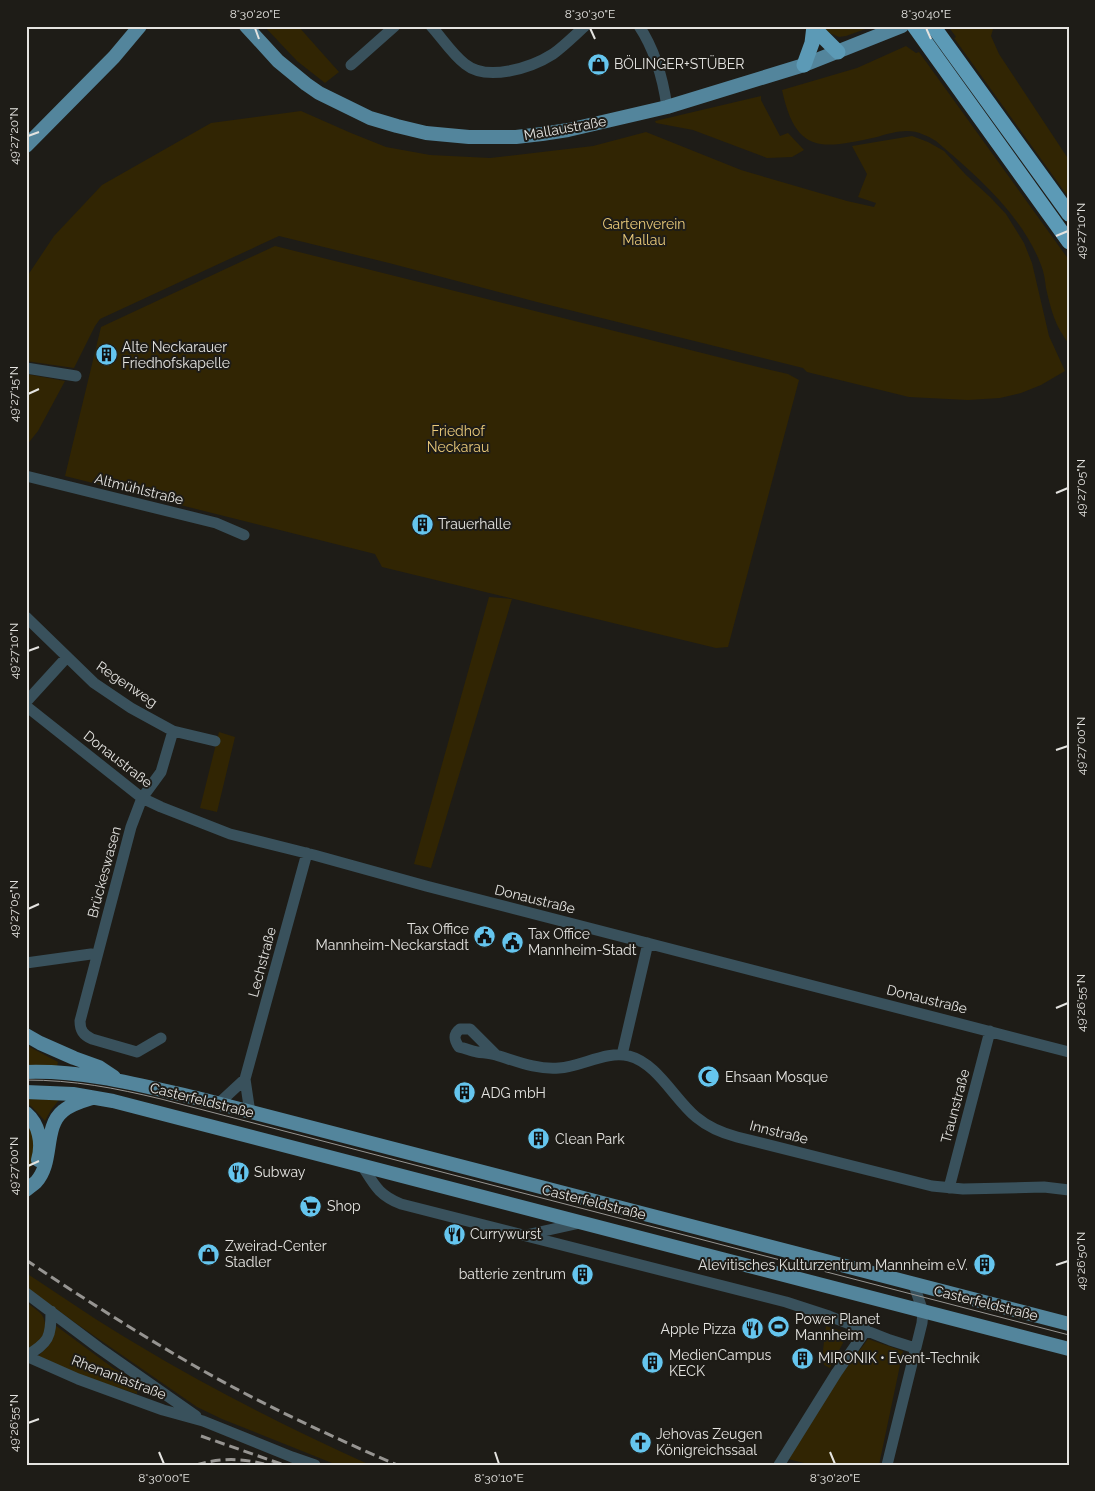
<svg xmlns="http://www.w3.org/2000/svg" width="1095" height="1491" viewBox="0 0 1095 1491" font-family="Raleway,sans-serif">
	<rect width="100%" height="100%" fill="#1e1c17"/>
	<path fill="#312503" d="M 264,26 L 298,26 L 339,72 L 325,83 L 297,61 Z
		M 822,26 L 874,26 L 846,36 L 839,37 L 825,31 Z
		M 948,26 L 994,26 L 991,36 L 999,54 L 1069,160 L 1069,198 L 954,38 L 956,37 Z
		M 906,46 L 916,53 L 919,52 L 1069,260 L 1069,344 C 1055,326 1051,310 1046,288 C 1045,280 1044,272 1041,265 C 1023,216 975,174 936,141 C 928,136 918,131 907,131 C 898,131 886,134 877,137 C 822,149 796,155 782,90 L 857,68 Z
		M 761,96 L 761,100 L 780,136 L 788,133 L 804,150 L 792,157 L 767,158 L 693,130 L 656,123 L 655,121 Z
		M 301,111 L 351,133 L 386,147 L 430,155 L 490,158 L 593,146 L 646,132 L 741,170 L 847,201 L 874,207 L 876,203 L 858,197 L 867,174 L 852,146 L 912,136 L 928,142 L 944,151 L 966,175 L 990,197 L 1006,214 L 1024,243 L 1032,263 L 1049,336 L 1065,371 L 1041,385 L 1021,393 L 1000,398 L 968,400 L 909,397 L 807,372 L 803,368 L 537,302 L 389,263 L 279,236 L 100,319 L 95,326 L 74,368 L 26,361 L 26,278 L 54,236 L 102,185 L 211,123 Z
		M 275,246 L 758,367 L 788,374 L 799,380 L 728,647 L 716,648 L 382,567 L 375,554 L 65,476 L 101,327 Z
		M 26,374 L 65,381 L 38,431 L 26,446 Z
		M 489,597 L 512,599 L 431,868 L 414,864 Z
		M 219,732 L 235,737 L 217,812 L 200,808 Z
		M 26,1045 L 58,1062 L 57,1066 L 26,1065 Z
		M 26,1098 L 59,1100 L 51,1110 L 45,1121 L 32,1107 L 26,1103 Z
		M 26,1121 C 38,1138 39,1158 26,1175 Z
		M 26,1273 C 63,1297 100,1323 138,1345 C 213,1390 290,1429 370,1465 L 337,1465 L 222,1419 L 197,1407 L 77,1324 L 26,1287 Z
		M 26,1302 C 31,1306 38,1310 42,1315 C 50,1327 42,1348 26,1349 Z
		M 55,1325 L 113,1368 L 137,1381 L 137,1394 L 85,1377 L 38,1356 L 49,1345 Z
		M 826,1326 L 848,1333 L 830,1368 L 824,1365 L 823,1350 Z
		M 868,1339 L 903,1351 L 879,1465 L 812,1465 L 788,1459 L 833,1386 Z"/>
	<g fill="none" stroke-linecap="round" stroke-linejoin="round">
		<path stroke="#39515c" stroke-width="11" d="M 431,26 C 442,38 452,54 465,64 C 487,82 531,68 553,54 C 564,46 574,36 585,26
			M 639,26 C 655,50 663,79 667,107
			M 351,65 L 395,26
			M 26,368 L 76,376
			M 26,476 L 216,523 L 244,535
			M 26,617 L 94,683 L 131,708 L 173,731 L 215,741
			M 26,702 L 67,657
			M 26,706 L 142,798 L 161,807 L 230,834 L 314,855 L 426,886 L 1069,1052
			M 26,963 L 91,954 L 97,955
			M 161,1038 L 137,1052 L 92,1039 C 83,1035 80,1030 80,1021 L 131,827 L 142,798 L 161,772 L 173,731
			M 495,1054 L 470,1029 L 460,1029 C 453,1034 454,1040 459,1047 C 465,1048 471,1051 477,1052 C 483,1053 490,1053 496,1055 C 516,1061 537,1070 559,1068 C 581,1067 607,1050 629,1056 C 657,1063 675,1100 696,1117 C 708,1127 722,1133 737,1137 L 932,1186 L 963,1189 L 1044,1187 L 1069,1190
			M 622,1055 L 648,943
			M 218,1104 L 245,1079
			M 250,1113 L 245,1079 L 307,853
			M 363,1167 C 375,1186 379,1195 401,1204 L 786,1302 L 829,1316 L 890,1340 L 915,1348
			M 949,1188 L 990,1031
			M 526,1235 L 580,1223
			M 26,1293 L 99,1348 L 196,1416
			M 26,1356 L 78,1379 L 163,1410 L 203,1421 L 292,1457 L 315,1465
			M 26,1356 C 49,1342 51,1338 51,1311
			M 779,1465 L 837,1372 L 866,1330
			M 887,1465 L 922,1323 L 923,1312 L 914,1285"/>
		<path stroke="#53859c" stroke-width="14" d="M 246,26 L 278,61 L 306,84 L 319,93 L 370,118 L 397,126 L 426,133 L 469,137 L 516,137 L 542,134 L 568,130 L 667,107 L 804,65 L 902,26
			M 26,146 L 114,57 L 140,26
			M 26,1035 L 40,1043 L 74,1058 L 99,1067 L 114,1077
			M 26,1072 C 86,1070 143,1086 201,1099 L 1069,1324
			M 26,1092 L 73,1094 L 113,1101 L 1069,1349
			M 26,1113 C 39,1124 43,1143 38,1160
			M 26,1190 C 29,1187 33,1185 36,1182 C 54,1163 43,1127 63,1111 C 71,1104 82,1101 92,1098"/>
		<path stroke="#5c9ab6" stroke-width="15" d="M 914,26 L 1069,242
			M 933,26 L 1069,214
			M 814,28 L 838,52
			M 804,65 L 812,43 L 814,26"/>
		<path stroke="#969491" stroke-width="1" d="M 26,1080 C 74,1080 115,1088 161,1099 L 1069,1335"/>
		<path stroke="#969491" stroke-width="3" stroke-dasharray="10 5" stroke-linecap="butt" d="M 26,1260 C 81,1297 136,1332 193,1365 C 259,1403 328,1435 397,1465
			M 201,1436 L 284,1465
			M 196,1465 C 219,1458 241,1458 264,1464"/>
	</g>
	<path fill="none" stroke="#e4e3e0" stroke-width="2" d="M 255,28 L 259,39M 590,28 L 595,39M 926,28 L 931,39M 28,136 L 39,132M 1056,236 L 1068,231M 28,394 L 39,389M 1056,493 L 1068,488M 28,651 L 39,647M 1056,750 L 1068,746M 28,909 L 39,904M 1056,1008 L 1068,1003M 28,1166 L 39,1161M 1056,1265 L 1068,1261M 28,1423 L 39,1419M 159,1452 L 164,1464M 495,1452 L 499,1464M 830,1452 L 835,1464"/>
	<defs>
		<symbol id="shop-disc" viewBox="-11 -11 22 22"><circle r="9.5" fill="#65c5ee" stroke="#1e1c17"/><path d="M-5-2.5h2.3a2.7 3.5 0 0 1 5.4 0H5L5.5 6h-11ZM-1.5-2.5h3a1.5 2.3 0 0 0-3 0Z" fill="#111"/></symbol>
		<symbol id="building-disc" viewBox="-11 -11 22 22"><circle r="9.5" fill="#65c5ee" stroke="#1e1c17"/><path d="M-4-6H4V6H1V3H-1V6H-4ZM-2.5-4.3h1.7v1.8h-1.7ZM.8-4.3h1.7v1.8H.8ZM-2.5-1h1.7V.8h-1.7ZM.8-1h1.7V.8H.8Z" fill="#111"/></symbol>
		<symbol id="civic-disc" viewBox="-11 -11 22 22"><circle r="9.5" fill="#65c5ee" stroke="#1e1c17"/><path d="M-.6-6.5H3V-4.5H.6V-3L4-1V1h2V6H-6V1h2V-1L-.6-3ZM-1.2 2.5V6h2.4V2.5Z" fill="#111"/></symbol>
		<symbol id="mosque-disc" viewBox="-11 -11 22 22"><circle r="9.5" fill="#65c5ee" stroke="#1e1c17"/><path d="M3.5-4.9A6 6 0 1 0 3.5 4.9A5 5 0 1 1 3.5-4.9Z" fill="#111"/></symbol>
		<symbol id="restaurant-disc" viewBox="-11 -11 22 22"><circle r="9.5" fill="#65c5ee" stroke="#1e1c17"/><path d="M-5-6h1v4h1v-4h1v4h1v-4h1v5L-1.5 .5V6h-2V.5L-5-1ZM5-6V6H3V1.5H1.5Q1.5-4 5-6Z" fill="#111"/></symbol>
		<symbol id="supermarket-disc" viewBox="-11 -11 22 22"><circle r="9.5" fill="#65c5ee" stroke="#1e1c17"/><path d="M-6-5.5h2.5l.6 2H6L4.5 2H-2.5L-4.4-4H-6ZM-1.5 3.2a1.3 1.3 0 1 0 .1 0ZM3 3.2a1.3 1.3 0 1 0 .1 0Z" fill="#111"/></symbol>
		<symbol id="stadium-disc" viewBox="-11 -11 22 22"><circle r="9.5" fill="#65c5ee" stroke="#1e1c17"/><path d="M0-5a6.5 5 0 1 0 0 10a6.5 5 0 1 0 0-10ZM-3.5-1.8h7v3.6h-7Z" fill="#111"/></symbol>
		<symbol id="church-disc" viewBox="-11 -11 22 22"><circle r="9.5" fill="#65c5ee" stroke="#1e1c17"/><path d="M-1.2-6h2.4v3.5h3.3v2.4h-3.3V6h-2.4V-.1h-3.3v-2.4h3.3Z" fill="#111"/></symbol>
	</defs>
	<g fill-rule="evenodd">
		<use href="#shop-disc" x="586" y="52" width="25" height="25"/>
		<use href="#building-disc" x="94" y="342" width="25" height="25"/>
		<use href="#building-disc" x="410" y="512" width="25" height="25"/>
		<use href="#civic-disc" x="472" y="924" width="25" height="25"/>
		<use href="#civic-disc" x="500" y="930" width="25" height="25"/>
		<use href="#mosque-disc" x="696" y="1064" width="25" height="25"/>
		<use href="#building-disc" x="452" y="1080" width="25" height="25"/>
		<use href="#building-disc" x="526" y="1126" width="25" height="25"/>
		<use href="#restaurant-disc" x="226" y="1160" width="25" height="25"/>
		<use href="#supermarket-disc" x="298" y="1194" width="25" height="25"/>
		<use href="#restaurant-disc" x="442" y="1222" width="25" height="25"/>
		<use href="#shop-disc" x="196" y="1242" width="25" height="25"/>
		<use href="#building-disc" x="972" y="1252" width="25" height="25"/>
		<use href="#building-disc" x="570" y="1262" width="25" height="25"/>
		<use href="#stadium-disc" x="766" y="1314" width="25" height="25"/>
		<use href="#restaurant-disc" x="740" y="1316" width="25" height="25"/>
		<use href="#building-disc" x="790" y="1346" width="25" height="25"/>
		<use href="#building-disc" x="640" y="1350" width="25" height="25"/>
		<use href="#church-disc" x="628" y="1430" width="25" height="25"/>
	</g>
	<g text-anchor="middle" stroke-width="4" stroke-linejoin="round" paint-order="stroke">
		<g font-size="14" fill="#e4e3e0" stroke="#1e1c17" text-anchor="start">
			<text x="614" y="69">BÖLINGER+STÜBER</text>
			<text x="122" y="352">Alte Neckarauer<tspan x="122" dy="16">Friedhofskapelle</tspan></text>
			<text x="438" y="529">Trauerhalle</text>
			<text x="469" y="934" text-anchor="end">Tax Office<tspan x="469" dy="16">Mannheim-Neckarstadt</tspan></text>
			<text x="528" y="939">Tax Office<tspan x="528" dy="16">Mannheim-Stadt</tspan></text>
			<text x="725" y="1082">Ehsaan Mosque</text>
			<text x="481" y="1098">ADG mbH</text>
			<text x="555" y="1144">Clean Park</text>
			<text x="254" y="1177">Subway</text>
			<text x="327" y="1211">Shop</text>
			<text x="470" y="1239">Currywurst</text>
			<text x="225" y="1251">Zweirad-Center<tspan x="225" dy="16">Stadler</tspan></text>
			<text x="968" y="1270" text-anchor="end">Alevitisches Kulturzentrum Mannheim e.V.</text>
			<text x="566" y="1279" text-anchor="end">batterie zentrum</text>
			<text x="795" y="1324">Power Planet<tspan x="795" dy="16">Mannheim</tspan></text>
			<text x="736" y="1334" text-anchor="end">Apple Pizza</text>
			<text x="669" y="1360">MedienCampus<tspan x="669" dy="16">KECK</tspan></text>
			<text x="818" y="1363">MIRONIK • Event-Technik</text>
			<text x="656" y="1439">Jehovas Zeugen<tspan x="656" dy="16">Königreichssaal</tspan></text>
		</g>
		<g font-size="14" fill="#e4e3e0" stroke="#1e1c17">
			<text transform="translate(565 128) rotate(-10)" y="5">Mallaustraße</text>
			<text transform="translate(139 489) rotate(14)" y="5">Altmühlstraße</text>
			<text transform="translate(127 684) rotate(34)" y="5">Regenweg</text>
			<text transform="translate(118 759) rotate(38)" y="5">Donaustraße</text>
			<text transform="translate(104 872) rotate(-75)" y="5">Brückeswasen</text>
			<text transform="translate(535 899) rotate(14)" y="5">Donaustraße</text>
			<text transform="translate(262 962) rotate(-75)" y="5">Lechstraße</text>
			<text transform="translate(927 999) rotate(14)" y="5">Donaustraße</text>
			<text transform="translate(202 1100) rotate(14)" y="5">Casterfeldstraße</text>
			<text transform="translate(955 1106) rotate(-75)" y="5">Traunstraße</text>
			<text transform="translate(779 1132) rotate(14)" y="5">Innstraße</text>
			<text transform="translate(594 1202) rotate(14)" y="5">Casterfeldstraße</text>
			<text transform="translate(986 1303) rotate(14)" y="5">Casterfeldstraße</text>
			<text transform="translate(119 1377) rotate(21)" y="5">Rhenaniastraße</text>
		</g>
		<g font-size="14" fill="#eaca7a" stroke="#1e1c17">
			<text x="644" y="229">Gartenverein<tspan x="644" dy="16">Mallau</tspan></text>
			<text x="458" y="436">Friedhof<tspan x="458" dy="16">Neckarau</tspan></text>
		</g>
	</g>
	<rect width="1095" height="1491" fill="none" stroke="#1e1c17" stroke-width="55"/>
	<rect x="28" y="28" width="1040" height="1436" fill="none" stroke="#e4e3e0" stroke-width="2"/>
	<g font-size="12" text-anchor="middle" fill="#e4e3e0">
		<text x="255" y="18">8°30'20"E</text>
		<text x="590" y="18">8°30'30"E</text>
		<text x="926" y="18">8°30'40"E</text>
		<text transform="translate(14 136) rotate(-90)" y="4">49°27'20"N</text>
		<text transform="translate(1081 231) rotate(-90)" y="4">49°27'10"N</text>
		<text transform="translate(14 394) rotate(-90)" y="4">49°27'15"N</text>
		<text transform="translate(1081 488) rotate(-90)" y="4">49°27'05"N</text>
		<text transform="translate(14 651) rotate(-90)" y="4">49°27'10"N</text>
		<text transform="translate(1081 746) rotate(-90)" y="4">49°27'00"N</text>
		<text transform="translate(14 909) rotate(-90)" y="4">49°27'05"N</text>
		<text transform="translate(1081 1003) rotate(-90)" y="4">49°26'55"N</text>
		<text transform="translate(14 1166) rotate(-90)" y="4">49°27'00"N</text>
		<text transform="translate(1081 1261) rotate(-90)" y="4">49°26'50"N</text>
		<text transform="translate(14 1423) rotate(-90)" y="4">49°26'55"N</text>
		<text x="164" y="1482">8°30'00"E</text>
		<text x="499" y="1482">8°30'10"E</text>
		<text x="835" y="1482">8°30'20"E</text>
	</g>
</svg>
